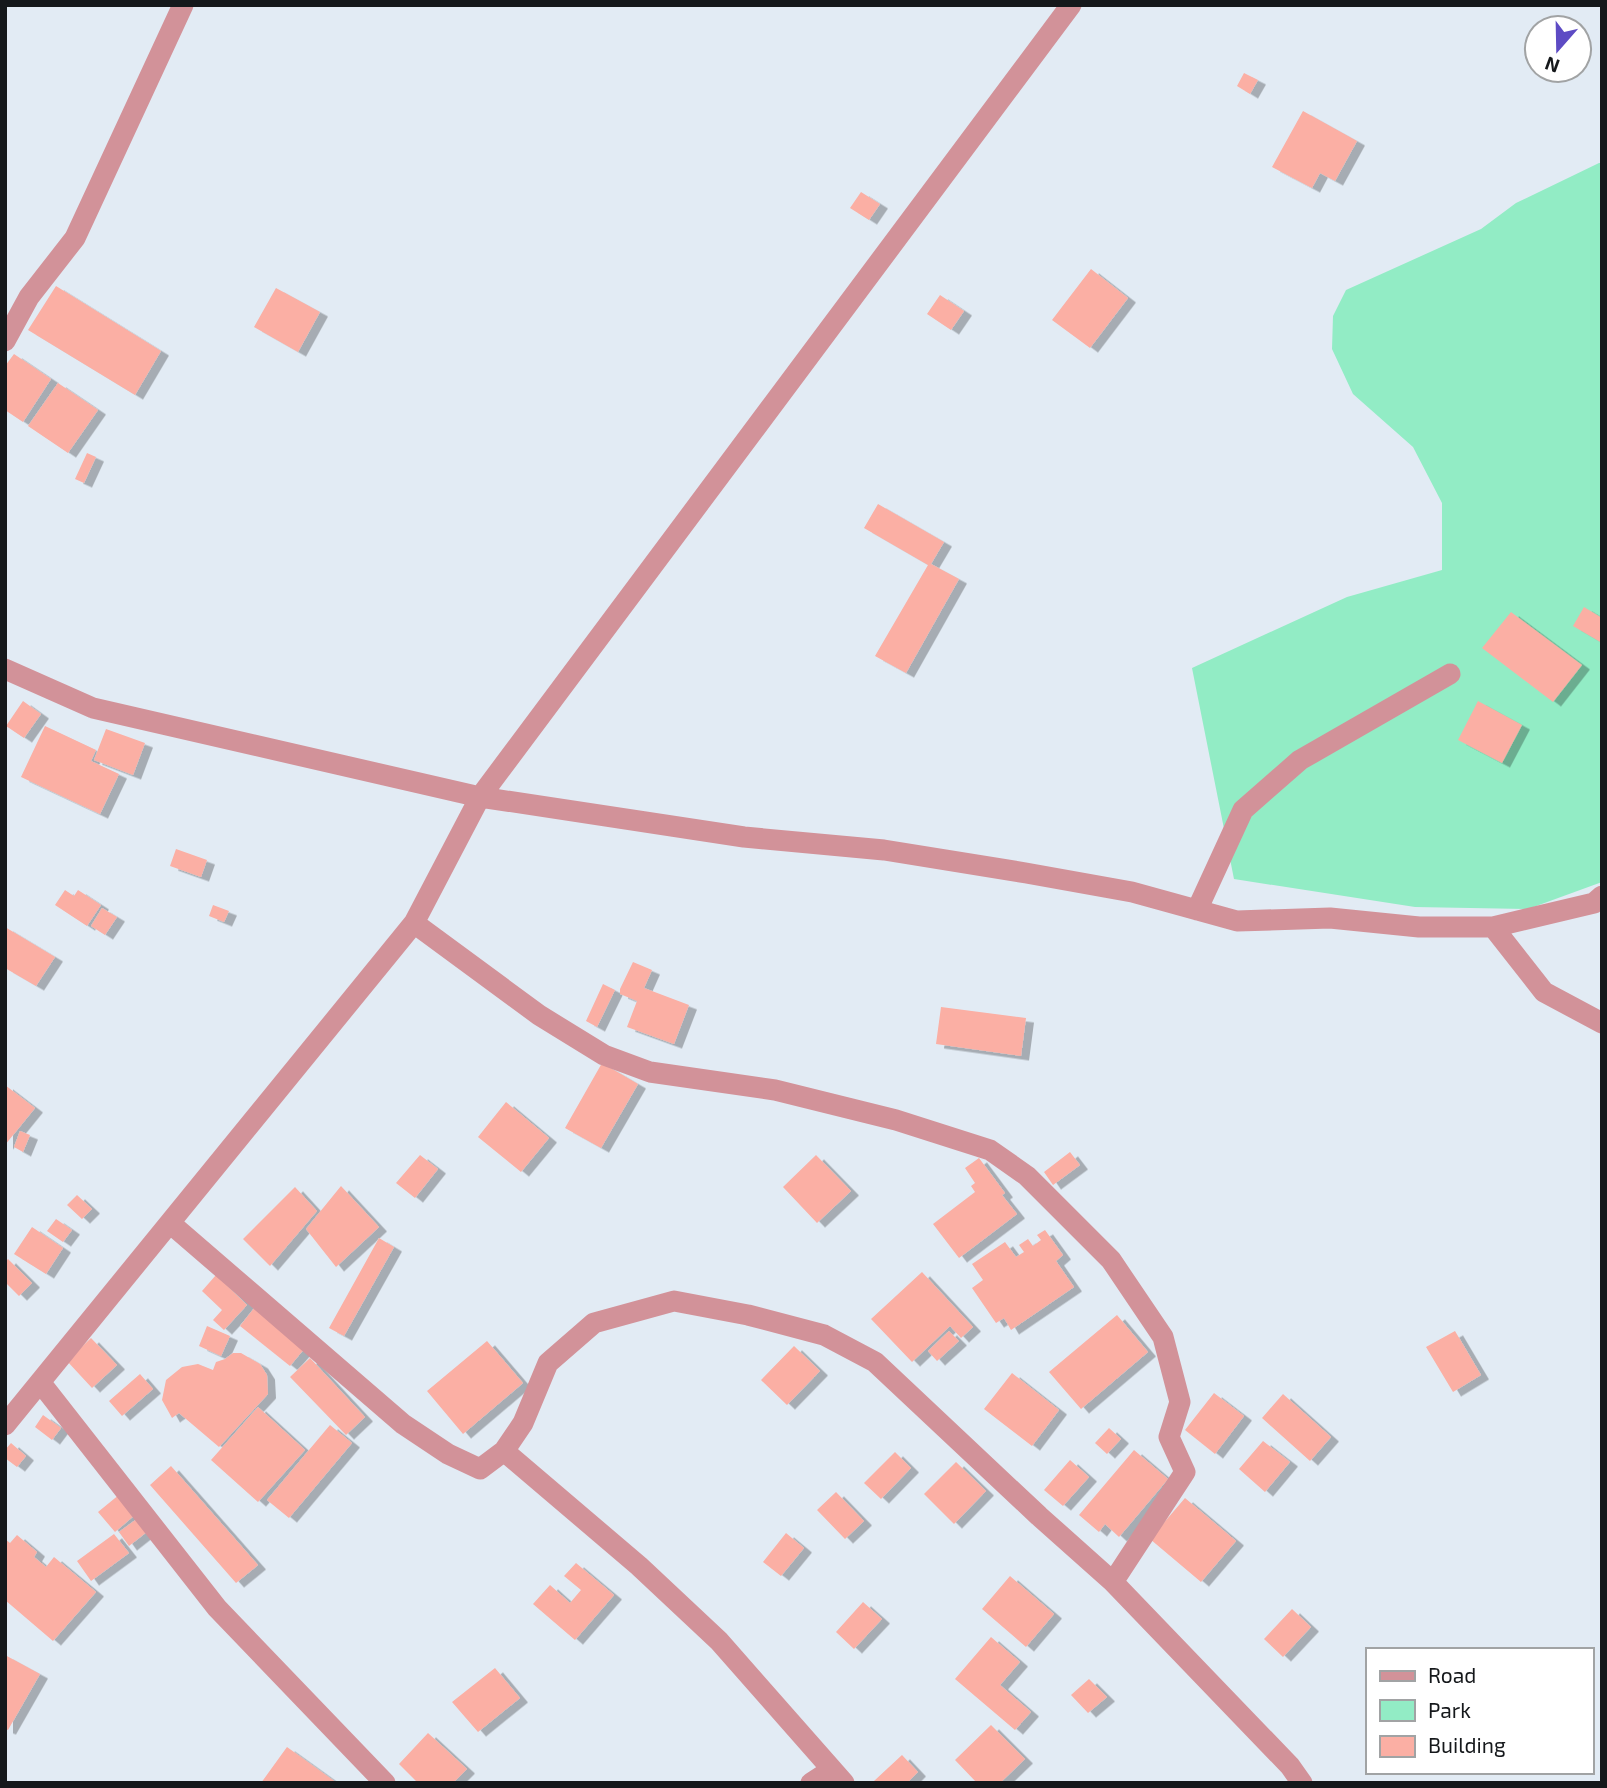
<svg xmlns="http://www.w3.org/2000/svg" width="1607" height="1788" viewBox="0 0 1607 1788" font-family="'Exo 2',sans-serif">
	<defs>
		<filter id="shadow"><feDropShadow dx="8" dy="4.5" stdDeviation="0" flood-color="#0004"/></filter>
	</defs>
	<rect width="100%" height="100%" fill="#e2ebf4"/>
	<path fill="#92ecc5" d="M 1599,163 L 1602,163 L 1602,882 L 1528,909 L 1415,907 L 1234,879 L 1192,668 L 1347,597 L 1442,570 L 1442,503 L 1413,447 L 1353,394 L 1332,349 L 1333,316 L 1346,290 L 1481,229 L 1516,203 Z"/>
	<path fill="#fbafa4" filter="url(#shadow)" d="M 1244,73 L 1258,80 L 1250,94 L 1237,86 Z
		M 1303,111 L 1357,141 L 1335,181 L 1320,173 L 1312,188 L 1272,167 Z
		M 861,192 L 880,204 L 869,220 L 850,208 Z
		M 1091,269 L 1128,298 L 1090,348 L 1052,320 Z
		M 56,286 L 161,351 L 135,395 L 28,330 Z
		M 276,288 L 320,312 L 298,352 L 254,327 Z
		M 940,295 L 964,311 L 951,330 L 927,314 Z
		M 14,354 L 51,379 L 23,422 L 5,410 L 5,366 Z
		M 58,383 L 98,410 L 68,453 L 28,426 Z
		M 87,453 L 96,457 L 84,483 L 75,479 Z
		M 878,504 L 944,542 L 931,564 L 959,579 L 906,673 L 875,656 L 928,565 L 864,528 Z
		M 1584,607 L 1602,618 L 1602,643 L 1573,626 Z
		M 1511,612 L 1582,665 L 1553,702 L 1482,648 Z
		M 23,701 L 41,714 L 24,738 L 6,726 Z
		M 1478,701 L 1522,725 L 1502,763 L 1458,740 Z
		M 45,726 L 96,750 L 91,761 L 119,774 L 100,814 L 21,777 Z
		M 106,729 L 145,743 L 133,775 L 94,760 Z
		M 176,849 L 207,860 L 201,877 L 170,866 Z
		M 65,890 L 74,896 L 78,890 L 101,905 L 87,926 L 55,905 Z
		M 213,905 L 229,911 L 224,922 L 209,916 Z
		M 102,908 L 117,917 L 105,935 L 91,926 Z
		M 5,927 L 55,957 L 36,986 L 5,968 Z
		M 633,962 L 652,970 L 644,988 L 689,1005 L 674,1044 L 627,1027 L 637,1001 L 620,994 L 620,989 Z
		M 603,984 L 615,990 L 597,1027 L 586,1021 Z
		M 941,1007 L 1026,1018 L 1021,1056 L 936,1044 Z
		M 602,1063 L 638,1084 L 601,1148 L 565,1128 Z
		M 5,1085 L 35,1108 L 5,1145 Z
		M 506,1102 L 549,1138 L 521,1172 L 478,1137 Z
		M 20,1131 L 30,1135 L 23,1152 L 14,1147 Z
		M 1070,1152 L 1080,1165 L 1053,1185 L 1044,1172 Z
		M 420,1155 L 438,1169 L 415,1198 L 396,1183 Z
		M 816,1155 L 851,1191 L 817,1223 L 783,1187 Z
		M 979,1158 L 1005,1193 L 1002,1195 L 1017,1214 L 959,1258 L 933,1224 L 975,1192 L 971,1186 L 975,1183 L 965,1168 Z
		M 341,1186 L 379,1227 L 336,1267 L 306,1229 Z
		M 295,1187 L 317,1211 L 270,1266 L 243,1239 Z
		M 77,1195 L 92,1209 L 82,1219 L 67,1205 Z
		M 56,1219 L 72,1230 L 63,1242 L 47,1231 Z
		M 32,1227 L 63,1248 L 46,1274 L 14,1254 Z
		M 1045,1230 L 1063,1255 L 1056,1261 L 1074,1287 L 1011,1330 L 1004,1318 L 996,1323 L 972,1288 L 983,1280 L 972,1264 L 1005,1242 L 1016,1257 L 1024,1252 L 1019,1245 L 1028,1239 L 1033,1246 L 1041,1240 L 1037,1235 Z
		M 379,1238 L 394,1247 L 344,1336 L 329,1328 Z
		M 8,1259 L 32,1283 L 19,1296 L 5,1282 L 5,1262 Z
		M 922,1272 L 973,1327 L 961,1338 L 950,1326 L 912,1362 L 871,1319 Z
		M 216,1275 L 247,1305 L 224,1330 L 213,1320 L 222,1310 L 202,1291 Z
		M 255,1307 L 305,1348 L 290,1366 L 240,1326 Z
		M 1117,1315 L 1148,1352 L 1081,1409 L 1049,1372 Z
		M 207,1326 L 230,1336 L 221,1356 L 199,1346 Z
		M 949,1331 L 959,1341 L 937,1361 L 928,1351 Z
		M 1455,1331 L 1481,1375 L 1453,1392 L 1426,1347 Z
		M 91,1338 L 117,1365 L 92,1388 L 67,1361 Z
		M 487,1341 L 523,1383 L 463,1434 L 427,1391 Z
		M 794,1346 L 820,1371 L 787,1405 L 761,1380 Z
		M 233,1353 L 241,1353 L 260,1364 L 267,1375 L 268,1394 L 219,1447 L 179,1413 L 172,1418 L 162,1400 L 166,1380 L 182,1367 L 198,1364 L 213,1370 L 216,1362 L 225,1359 Z
		M 310,1358 L 365,1417 L 346,1435 L 290,1377 Z
		M 1012,1373 L 1059,1410 L 1032,1446 L 984,1409 Z
		M 140,1374 L 153,1389 L 122,1416 L 109,1401 Z
		M 1214,1393 L 1244,1416 L 1215,1454 L 1185,1430 Z
		M 1283,1394 L 1331,1437 L 1310,1461 L 1262,1418 Z
		M 258,1407 L 305,1450 L 258,1502 L 211,1460 Z
		M 43,1415 L 61,1428 L 52,1440 L 35,1427 Z
		M 330,1425 L 352,1443 L 289,1518 L 267,1500 Z
		M 1109,1428 L 1121,1439 L 1107,1454 L 1095,1443 Z
		M 1263,1441 L 1290,1462 L 1265,1492 L 1239,1469 Z
		M 11,1443 L 26,1456 L 17,1467 L 5,1458 L 5,1450 Z
		M 1134,1450 L 1168,1479 L 1119,1537 L 1105,1524 L 1099,1532 L 1079,1515 Z
		M 895,1452 L 911,1468 L 881,1499 L 864,1483 Z
		M 1070,1460 L 1089,1477 L 1063,1506 L 1044,1490 Z
		M 956,1462 L 986,1491 L 954,1524 L 924,1494 Z
		M 171,1466 L 258,1565 L 236,1583 L 150,1485 Z
		M 836,1492 L 864,1521 L 845,1539 L 817,1510 Z
		M 120,1494 L 136,1514 L 115,1532 L 98,1512 Z
		M 1185,1498 L 1236,1541 L 1201,1582 L 1150,1539 Z
		M 138,1518 L 148,1531 L 129,1546 L 119,1532 Z
		M 786,1533 L 804,1548 L 781,1576 L 763,1562 Z
		M 114,1534 L 129,1553 L 91,1581 L 77,1561 Z
		M 17,1535 L 37,1552 L 34,1557 L 46,1567 L 54,1557 L 96,1592 L 53,1641 L 5,1600 L 5,1539 L 10,1543 Z
		M 576,1563 L 614,1595 L 575,1640 L 533,1604 L 550,1585 L 570,1603 L 581,1590 L 564,1576 Z
		M 1010,1576 L 1054,1614 L 1026,1647 L 982,1609 Z
		M 863,1602 L 882,1619 L 854,1649 L 836,1632 Z
		M 1292,1609 L 1311,1627 L 1283,1657 L 1264,1639 Z
		M 991,1637 L 1020,1662 L 1000,1685 L 1031,1712 L 1015,1730 L 955,1679 Z
		M 5,1655 L 40,1674 L 8,1730 L 5,1729 Z
		M 495,1668 L 520,1698 L 478,1732 L 452,1702 Z
		M 1089,1679 L 1107,1697 L 1088,1713 L 1071,1695 Z
		M 991,1725 L 1025,1759 L 1000,1783 L 977,1783 L 955,1760 Z
		M 428,1733 L 467,1769 L 453,1783 L 418,1783 L 399,1764 Z
		M 287,1747 L 337,1783 L 261,1783 Z
		M 902,1755 L 918,1772 L 907,1783 L 876,1783 L 874,1781 Z"/>
	<g fill="none" stroke-linecap="round" stroke-linejoin="round">
		<path stroke="#d29299" stroke-width="21" d="M 5,341 L 29,297 L 75,238 L 183,5
			M 5,669 L 93,708 L 480,797 L 744,837 L 884,850 L 1026,873 L 1132,892 L 1237,921 L 1330,918 L 1419,927 L 1493,927 L 1594,903 L 1602,896
			M 1197,910 L 1243,810 L 1300,760 L 1450,674
			M 414,923 L 539,1015 L 604,1055 L 650,1072 L 775,1090 L 896,1120 L 990,1150 L 1027,1176 L 1111,1260 L 1163,1337 L 1180,1402 L 1169,1437 L 1185,1472 L 1113,1582
			M 1493,927 L 1544,992 L 1602,1023
			M 170,1223 L 403,1424 L 448,1454 L 480,1469 L 504,1451 L 523,1423 L 548,1363 L 594,1323 L 674,1301 L 748,1315 L 824,1335 L 875,1362 L 1039,1516 L 1113,1582 L 1290,1766 L 1302,1783
			M 40,1382 L 217,1608 L 385,1783
			M 5,1425 L 414,923 L 480,797 L 1071,5
			M 504,1451 L 639,1566 L 719,1641 L 844,1783
			M 811,1783 L 831,1770"/>
	</g>
	<rect width="1607" height="1788" fill="none" stroke="#15181b" stroke-width="14"/>
	<rect x="1366" y="1648" width="228" height="126" fill="#ffffff" stroke="#a1a3a4" stroke-width="2"/>
	<rect x="1380" y="1671" width="35" height="10" fill="#d29299" stroke="#a1a3a4" stroke-width="2"/>
	<text x="1428" y="1683" font-size="21" fill="#15181b">Road</text>
	<rect x="1380" y="1700" width="35" height="21" fill="#92ecc5" stroke="#a1a3a4" stroke-width="2"/>
	<text x="1428" y="1718" font-size="21" fill="#15181b">Park</text>
	<rect x="1380" y="1736" width="35" height="21" fill="#fbafa4" stroke="#a1a3a4" stroke-width="2"/>
	<text x="1428" y="1753" font-size="21" fill="#15181b">Building</text>
	<g transform="translate(1558 49) rotate(200)"><circle r="33" fill="#ffffff" stroke="#a1a3a4" stroke-width="2"/>
	<path d="M0-5L12 26L0 18L-12 26Z" fill="#5d4bc4"/>
	<text y="-10" font-size="19" font-weight="bold" text-anchor="middle" fill="#15181b">N</text>
	</g>
</svg>
